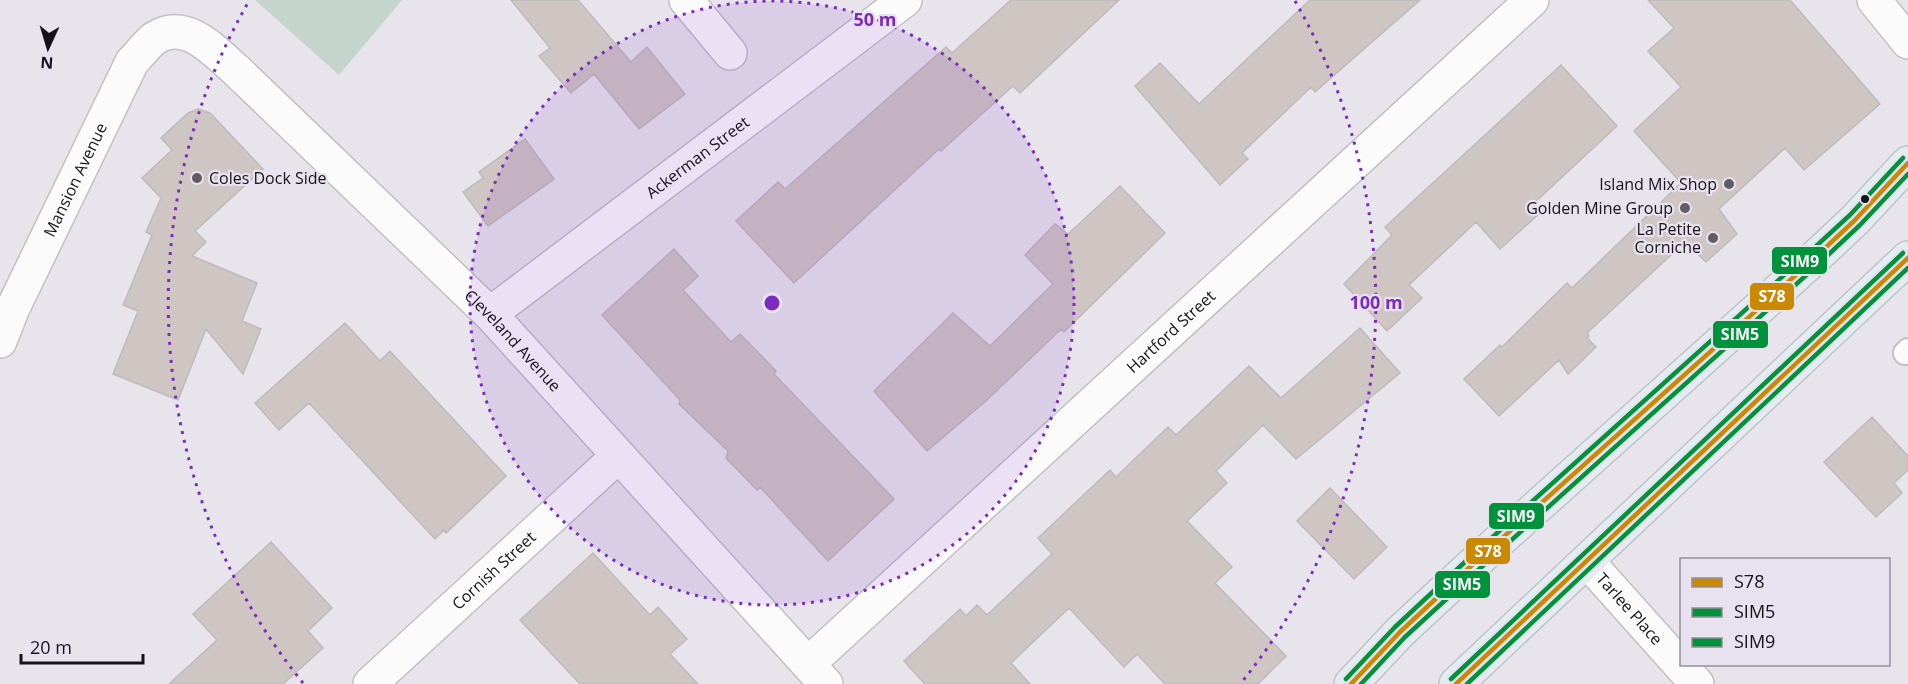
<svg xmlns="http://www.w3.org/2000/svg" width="1908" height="684" viewBox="0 0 1908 684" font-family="'Open Sans',sans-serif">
	<rect width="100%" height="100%" fill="#e8e4ec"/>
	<path fill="#c5d5cd" d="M 255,0 L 402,0 L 339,75 Z"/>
	<path fill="#cfc5c3" stroke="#bebabc" stroke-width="1.5" d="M 511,0 L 578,0 L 631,62 L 647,47 L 685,94 L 639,129 L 594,74 L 571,93 L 539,56 L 550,48 Z
		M 1011,0 L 1119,0 L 1020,93 L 1013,86 L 941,151 L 939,149 L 794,283 L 736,221 L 778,182 L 785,189 L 946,47 L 952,53 Z
		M 1310,0 L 1420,0 L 1315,92 L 1311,87 L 1242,153 L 1248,159 L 1220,185 L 1135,86 L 1160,63 L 1199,104 Z
		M 1648,0 L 1790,0 L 1880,104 L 1804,170 L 1785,148 L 1719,209 L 1737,234 L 1706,262 L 1685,242 L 1587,333 L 1589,336 L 1587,338 L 1596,347 L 1568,374 L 1559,360 L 1499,416 L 1464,379 L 1500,345 L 1502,347 L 1567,283 L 1572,288 L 1681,183 L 1634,131 L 1681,87 L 1648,51 L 1674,28 Z
		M 1561,65 L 1617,126 L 1532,205 L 1540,213 L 1500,249 L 1476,222 L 1409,285 L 1422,298 L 1387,331 L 1344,284 L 1392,235 L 1385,227 Z
		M 198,109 L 210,113 L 263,169 L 195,231 L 206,242 L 192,256 L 257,283 L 242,321 L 261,329 L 243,374 L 206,329 L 178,400 L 113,374 L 138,311 L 123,305 L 152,235 L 146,232 L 161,198 L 142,178 L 172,150 L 161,138 L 188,113 Z
		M 525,139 L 554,179 L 488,226 L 463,192 L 483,178 L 479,172 Z
		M 1120,186 L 1165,233 L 1064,332 L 1061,329 L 987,400 L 927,451 L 874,391 L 953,313 L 990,346 L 1053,284 L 1025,255 L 1055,224 L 1068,234 Z
		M 674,249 L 698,276 L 683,290 L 731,342 L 740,334 L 776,371 L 774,374 L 894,499 L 828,561 L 760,487 L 757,490 L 726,458 L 728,451 L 679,404 L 680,400 L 602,315 Z
		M 345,323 L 380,361 L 390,351 L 506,476 L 446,533 L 444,530 L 435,539 L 309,403 L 279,430 L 255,403 Z
		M 1360,328 L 1400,373 L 1296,459 L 1263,425 L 1216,471 L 1227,483 L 1187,521 L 1232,567 L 1215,583 L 1286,656 L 1258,684 L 1165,684 L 1137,654 L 1124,667 L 1069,608 L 1011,663 L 1030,684 L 925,684 L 904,661 L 960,609 L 966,616 L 977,605 L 987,615 L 1052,554 L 1038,538 L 1110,470 L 1116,477 L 1168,427 L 1176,435 L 1249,366 L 1281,398 Z
		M 1872,417 L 1908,456 L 1908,470 L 1894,483 L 1902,493 L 1876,517 L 1824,462 Z
		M 1330,488 L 1387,547 L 1354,579 L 1297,521 Z
		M 271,542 L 332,608 L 308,631 L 323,648 L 283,684 L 169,684 L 217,640 L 193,614 Z
		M 593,553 L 650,615 L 658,607 L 687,639 L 670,654 L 698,684 L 580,684 L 520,620 Z"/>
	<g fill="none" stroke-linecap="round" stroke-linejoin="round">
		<defs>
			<path id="service" d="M 1905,353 L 1908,350"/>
			<g id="minor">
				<path d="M 686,0 L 730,53"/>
				<path d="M 1874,0 L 1908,42"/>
				<path id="s1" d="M 490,314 L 905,0"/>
				<path id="s2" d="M 0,341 L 13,308 L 132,62 C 139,55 147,44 155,38 C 186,18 214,51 236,70 L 490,314 L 826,684"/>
				<path id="s3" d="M 1587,561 L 1697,684"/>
				<path id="s4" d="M 808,664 L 1532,0"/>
				<path id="s5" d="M 370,684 L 617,457"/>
			</g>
			<path id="primary" d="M 1351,684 L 1400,632 L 1471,566 L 1807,265 L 1855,220 L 1908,163
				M 1456,684 L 1908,258"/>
		</defs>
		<use href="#service" stroke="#c2bfc5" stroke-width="26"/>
		<use href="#minor" stroke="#c2bfc5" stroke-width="36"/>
		<use href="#primary" stroke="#c4c2c5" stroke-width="36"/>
		<use href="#service" stroke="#fcfbfc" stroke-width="22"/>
		<use href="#minor" stroke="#fcfbfc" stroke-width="33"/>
		<use href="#primary" stroke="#e3ecf0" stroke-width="33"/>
		<defs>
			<path id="bus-1" d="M 1351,684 L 1400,632 L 1471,566 L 1807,265 L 1855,220 L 1908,163
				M 1456,684 L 1908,258"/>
			<path id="bus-2" d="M 1361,684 L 1405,637 L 1476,572 L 1812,270 L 1860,225 L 1908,174
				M 1467,684 L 1908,268"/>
			<path id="bus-3" d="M 1346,679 L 1395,627 L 1466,561 L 1802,259 L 1850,215 L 1903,158
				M 1451,679 L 1903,253"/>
		</defs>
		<use href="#bus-1" stroke="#e8e1ef" stroke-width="9"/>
		<use href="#bus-2" stroke="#e8e1ef" stroke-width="9"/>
		<use href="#bus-3" stroke="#e8e1ef" stroke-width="9"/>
		<use href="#bus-1" stroke="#ca8905" stroke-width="4.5"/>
		<use href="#bus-2" stroke="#00933c" stroke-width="4.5"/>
		<use href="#bus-3" stroke="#00933c" stroke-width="4.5"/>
	</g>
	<circle cx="772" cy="303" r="302" fill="#7b2cbf" fill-opacity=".12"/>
	<g fill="none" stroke="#7b2cbf" stroke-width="3" stroke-dasharray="3 6">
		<circle cx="772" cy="303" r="302"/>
		<path d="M303 683A604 604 0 0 1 249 1M1295 1A604 604 0 0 1 1241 683"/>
	</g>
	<g fill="#5f5c62" stroke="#e8e1ef" stroke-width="2">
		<circle cx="197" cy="178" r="6"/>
		<circle cx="1729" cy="184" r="6"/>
		<circle cx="1685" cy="208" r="6"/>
		<circle cx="1713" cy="238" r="6"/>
	</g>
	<circle fill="#151317" stroke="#e8e1ef" stroke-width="2" cx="1865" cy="199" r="5"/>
	<g text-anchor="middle" stroke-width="4.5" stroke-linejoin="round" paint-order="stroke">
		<g font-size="16" fill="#151317" stroke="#e8e1ef">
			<text dy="6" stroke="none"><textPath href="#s1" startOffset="260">Ackerman Street</textPath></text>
			<text dy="6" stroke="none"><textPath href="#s2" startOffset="178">Mansion Avenue</textPath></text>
			<text dy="6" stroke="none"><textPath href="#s4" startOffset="492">Hartford Street</textPath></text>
			<text dy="6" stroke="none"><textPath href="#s2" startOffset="824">Cleveland Avenue</textPath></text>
			<text dy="6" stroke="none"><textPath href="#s5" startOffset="168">Cornish Street</textPath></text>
			<text dy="6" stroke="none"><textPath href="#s3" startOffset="64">Tarlee Place</textPath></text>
		</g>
		<g font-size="16" fill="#151317" stroke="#e8e1ef" text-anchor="end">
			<text x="209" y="184" text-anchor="start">Coles Dock Side</text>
			<text x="1717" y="190">Island Mix Shop</text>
			<text x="1673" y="214">Golden Mine Group</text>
			<text x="1701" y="235">La Petite<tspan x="1701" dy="18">Corniche</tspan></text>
		</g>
	</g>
	<circle cx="772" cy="303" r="9" fill="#7b2cbf" stroke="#e8e1ef" stroke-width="3"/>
	<g font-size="18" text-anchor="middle" font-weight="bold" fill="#7b2cbf" stroke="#e8e1ef" stroke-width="4.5" stroke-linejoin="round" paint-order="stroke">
		<text x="875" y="26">50 m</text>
		<text x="1376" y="309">100 m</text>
	</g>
	<g stroke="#e8e1ef" stroke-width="2">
		<rect x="1771" y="246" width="57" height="29" rx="6" fill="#00933c"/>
		<rect x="1749" y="282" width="46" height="29" rx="6" fill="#ca8905"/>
		<rect x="1712" y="320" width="57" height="29" rx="6" fill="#00933c"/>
		<rect x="1488" y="502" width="57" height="28" rx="6" fill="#00933c"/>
		<rect x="1465" y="537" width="46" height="28" rx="6" fill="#ca8905"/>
		<rect x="1434" y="570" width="57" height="29" rx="6" fill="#00933c"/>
	</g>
	<g font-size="16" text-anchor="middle" font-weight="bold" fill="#fff">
		<text x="1800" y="267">SIM9</text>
		<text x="1772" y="302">S78</text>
		<text x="1740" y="340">SIM5</text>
		<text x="1516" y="522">SIM9</text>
		<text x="1488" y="557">S78</text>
		<text x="1462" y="590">SIM5</text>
	</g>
	<rect x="1680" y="558" width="210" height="108" fill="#e8e1ef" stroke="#948f99" stroke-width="1.5"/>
	<rect x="1692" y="578" width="30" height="9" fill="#ca8905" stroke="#948f99" stroke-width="1.5"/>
	<text x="1734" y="588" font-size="18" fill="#151317">S78</text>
	<rect x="1692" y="608" width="30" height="9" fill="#00933c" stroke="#948f99" stroke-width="1.5"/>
	<text x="1734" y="618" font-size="18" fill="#151317">SIM5</text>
	<rect x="1692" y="638" width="30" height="9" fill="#00933c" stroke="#948f99" stroke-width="1.5"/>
	<text x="1734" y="648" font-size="18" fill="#151317">SIM9</text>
	<g transform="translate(48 48) rotate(184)" stroke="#e8e1ef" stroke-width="4.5" paint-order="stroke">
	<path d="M0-4.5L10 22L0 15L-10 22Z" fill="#151317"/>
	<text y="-9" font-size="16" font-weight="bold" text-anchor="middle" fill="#151317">N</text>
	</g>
	<path d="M21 654v9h122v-9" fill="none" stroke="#151317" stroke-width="3"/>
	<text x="30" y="654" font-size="18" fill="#151317" stroke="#e8e1ef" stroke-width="4.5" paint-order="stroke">20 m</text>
</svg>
